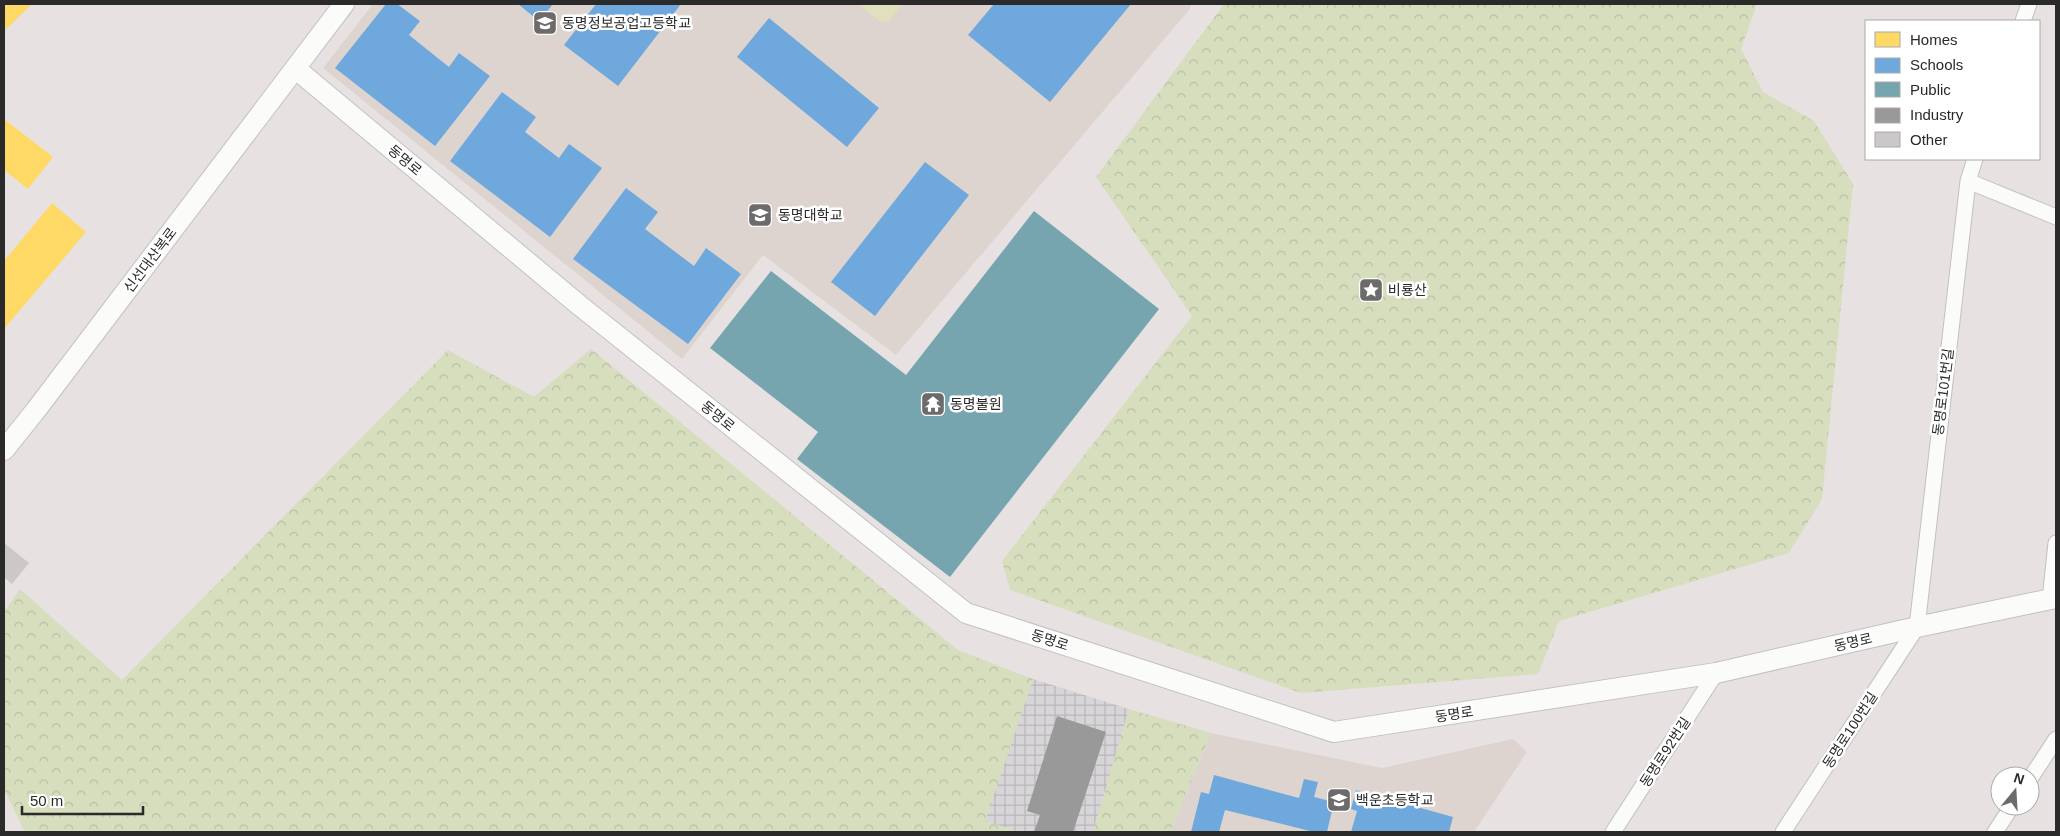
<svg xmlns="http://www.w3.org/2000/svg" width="2060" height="836" viewBox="0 0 2060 836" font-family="Arial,'Noto Sans KR',sans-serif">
	<defs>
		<pattern id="industrial-grid" width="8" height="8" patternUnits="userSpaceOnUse" patternTransform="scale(1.25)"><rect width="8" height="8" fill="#d7d5d8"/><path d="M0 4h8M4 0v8" fill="none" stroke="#b9b7ba"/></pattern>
		<pattern id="forest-crowns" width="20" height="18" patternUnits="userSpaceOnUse" patternTransform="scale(1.25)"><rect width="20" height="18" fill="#d6debe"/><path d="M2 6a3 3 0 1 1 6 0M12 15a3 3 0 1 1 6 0" fill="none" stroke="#b8bfa3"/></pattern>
	</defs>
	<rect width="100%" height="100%" fill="#e7e2e1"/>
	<path fill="url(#industrial-grid)" d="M 1033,679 L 1129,709 L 1093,832 L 1018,832 L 985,821 Z"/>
	<path fill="#ded4cf" d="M 373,4 L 1191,4 L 1190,9 L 896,355 L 763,255 L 682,359 L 323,68 Z
		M 1211,733 L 1382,768 L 1513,739 L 1527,752 L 1474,832 L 1170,832 Z"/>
	<path fill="url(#forest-crowns)" d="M 1224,4 L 1757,4 L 1741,49 L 1763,92 L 1814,121 L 1853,184 L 1822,499 L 1789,553 L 1559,621 L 1538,674 L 1301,693 L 1010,590 L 1002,561 L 1192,316 L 1096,177 Z
		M 591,349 L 958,650 L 1033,679 L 985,821 L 1018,832 L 25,832 L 4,790 L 4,612 L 20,589 L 122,680 L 448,350 L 534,397 Z
		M 1129,709 L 1211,733 L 1170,832 L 1093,832 Z"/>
	<path fill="#e0e1bc" d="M 858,4 L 902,4 L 889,21 L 881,22 Z"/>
	<path fill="#ffd966" d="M 4,4 L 32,4 L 4,31 Z
		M 4,119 L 53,157 L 28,189 L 4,170 Z
		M 52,203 L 86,232 L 4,329 L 4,261 Z"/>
	<path fill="#6fa8dc" d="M 386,4 L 397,4 L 420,21 L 409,35 L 449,67 L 459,53 L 490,76 L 435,146 L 335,68 Z
		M 518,4 L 553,4 L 539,21 Z
		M 596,4 L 681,4 L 618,86 L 564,45 Z
		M 994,4 L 1131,4 L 1050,102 L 968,35 Z
		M 769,18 L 879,108 L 847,147 L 737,57 Z
		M 502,92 L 536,117 L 525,132 L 559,158 L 569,144 L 602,168 L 550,237 L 450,161 Z
		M 925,162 L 969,195 L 875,316 L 831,282 Z
		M 626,188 L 658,212 L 645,229 L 694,266 L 706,248 L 741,274 L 688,344 L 573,259 Z
		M 1214,775 L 1299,798 L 1304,779 L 1318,782 L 1314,797 L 1334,802 L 1327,832 L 1314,832 L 1225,810 L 1219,832 L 1191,832 L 1201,792 L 1209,794 Z
		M 1356,790 L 1453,817 L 1449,832 L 1351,832 L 1357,811 L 1351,809 Z"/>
	<path fill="#76a5af" d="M 1034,211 L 1159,309 L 950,577 L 797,459 L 818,432 L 710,348 L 771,271 L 906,375 Z"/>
	<path fill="#999" d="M 1057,716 L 1106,732 L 1073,832 L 1034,832 L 1040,815 L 1027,811 Z"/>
	<path fill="#ccc8c7" d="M 4,543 L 29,563 L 12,584 L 4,577 Z"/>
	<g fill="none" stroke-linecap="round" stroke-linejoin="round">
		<defs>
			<path id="street" d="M 2023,21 L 2029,4
				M 1968,181 L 2056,217
				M 2050,600 L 2056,543
				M 2030,779 L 2056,739
				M 1613,832 L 1716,673
				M 1783,832 L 1917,627 L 1968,181 L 1975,159
				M 1995,832 L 2012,806"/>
			<path id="secondary" d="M 296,69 L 579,305 L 966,613 L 1334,732 L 1716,673 L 1917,627 L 2056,598
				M 4,450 L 36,410 L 344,4"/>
		</defs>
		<use href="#street" stroke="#c2c1c2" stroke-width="17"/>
		<use href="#secondary" stroke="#c2c1c2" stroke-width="22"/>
		<use href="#street" stroke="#fbfbfa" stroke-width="15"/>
		<use href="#secondary" stroke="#fbfbfa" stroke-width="20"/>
	</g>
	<defs>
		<symbol id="school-square" viewBox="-11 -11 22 22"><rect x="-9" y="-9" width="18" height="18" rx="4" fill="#6c6a6a" stroke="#fff"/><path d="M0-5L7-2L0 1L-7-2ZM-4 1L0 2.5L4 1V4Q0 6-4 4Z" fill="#fff"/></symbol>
		<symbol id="university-square" viewBox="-11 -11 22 22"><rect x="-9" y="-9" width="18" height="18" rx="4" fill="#6c6a6a" stroke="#fff"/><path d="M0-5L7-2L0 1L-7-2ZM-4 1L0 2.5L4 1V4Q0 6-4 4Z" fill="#fff"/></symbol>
		<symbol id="sight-square" viewBox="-11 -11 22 22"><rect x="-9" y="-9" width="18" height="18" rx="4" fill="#6c6a6a" stroke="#fff"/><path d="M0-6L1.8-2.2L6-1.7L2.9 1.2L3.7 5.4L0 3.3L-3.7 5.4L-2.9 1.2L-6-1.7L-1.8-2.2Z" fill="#fff"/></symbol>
		<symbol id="temple-square" viewBox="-11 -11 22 22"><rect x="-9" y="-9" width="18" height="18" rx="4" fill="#6c6a6a" stroke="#fff"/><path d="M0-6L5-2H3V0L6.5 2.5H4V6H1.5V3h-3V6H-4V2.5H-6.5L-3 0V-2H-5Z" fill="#fff"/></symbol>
	</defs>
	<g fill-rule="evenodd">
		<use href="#school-square" x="531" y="9" width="28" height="28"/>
		<use href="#university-square" x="746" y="201" width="28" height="28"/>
		<use href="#sight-square" x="1357" y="276" width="28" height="28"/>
		<use href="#temple-square" x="919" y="390" width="28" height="28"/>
		<use href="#school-square" x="1325" y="786" width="28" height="28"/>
	</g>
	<g text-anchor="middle" stroke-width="5" stroke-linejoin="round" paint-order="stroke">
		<g font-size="14" fill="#2a2a2a" stroke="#fff" text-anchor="start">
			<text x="562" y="28">동명정보공업고등학교</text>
			<text x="778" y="220">동명대학교</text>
			<text x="1388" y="295">비룡산</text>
			<text x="950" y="409">동명불원</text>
			<text x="1356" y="805">백운초등학교</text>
		</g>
		<g font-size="14" fill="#2a2a2a" stroke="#fff">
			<text transform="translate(405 160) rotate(40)" y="5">동명로</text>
			<text transform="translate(150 260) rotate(-53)" y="5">신선대산복로</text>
			<text transform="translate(1943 392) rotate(-83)" y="5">동명로101번길</text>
			<text transform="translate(718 416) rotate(39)" y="5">동명로</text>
			<text transform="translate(1050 640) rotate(18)" y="5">동명로</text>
			<text transform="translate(1853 642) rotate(-13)" y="5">동명로</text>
			<text transform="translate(1454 714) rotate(-9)" y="5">동명로</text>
			<text transform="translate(1850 730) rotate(-57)" y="5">동명로100번길</text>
			<text transform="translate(1665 752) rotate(-57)" y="5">동명로92번길</text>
		</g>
	</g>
	<rect width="2060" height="836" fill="none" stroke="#2a2a2a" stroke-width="10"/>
	<rect x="1865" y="20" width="175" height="140" fill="#ffffff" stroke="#aaaaaa"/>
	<rect x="1875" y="32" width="25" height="15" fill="#ffd966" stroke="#aaaaaa"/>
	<text x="1910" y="45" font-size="15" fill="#2a2a2a">Homes</text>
	<rect x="1875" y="58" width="25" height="15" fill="#6fa8dc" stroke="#aaaaaa"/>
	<text x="1910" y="70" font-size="15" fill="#2a2a2a">Schools</text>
	<rect x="1875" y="82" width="25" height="15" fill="#76a5af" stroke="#aaaaaa"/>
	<text x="1910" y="95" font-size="15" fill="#2a2a2a">Public</text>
	<rect x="1875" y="108" width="25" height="15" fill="#999999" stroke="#aaaaaa"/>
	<text x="1910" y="120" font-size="15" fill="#2a2a2a">Industry</text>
	<rect x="1875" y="132" width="25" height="15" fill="#ccc8c7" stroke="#aaaaaa"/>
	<text x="1910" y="145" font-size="15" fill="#2a2a2a">Other</text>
	<g transform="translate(2015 791) rotate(18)"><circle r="24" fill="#ffffff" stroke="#aaaaaa"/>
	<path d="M0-4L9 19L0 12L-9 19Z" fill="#6c6a6a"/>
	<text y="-8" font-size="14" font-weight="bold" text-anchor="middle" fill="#2a2a2a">N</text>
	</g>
	<path d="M22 806v8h121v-8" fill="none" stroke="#2a2a2a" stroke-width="2.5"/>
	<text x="30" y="806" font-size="15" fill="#2a2a2a" stroke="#ffffff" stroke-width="4" paint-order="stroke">50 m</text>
</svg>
